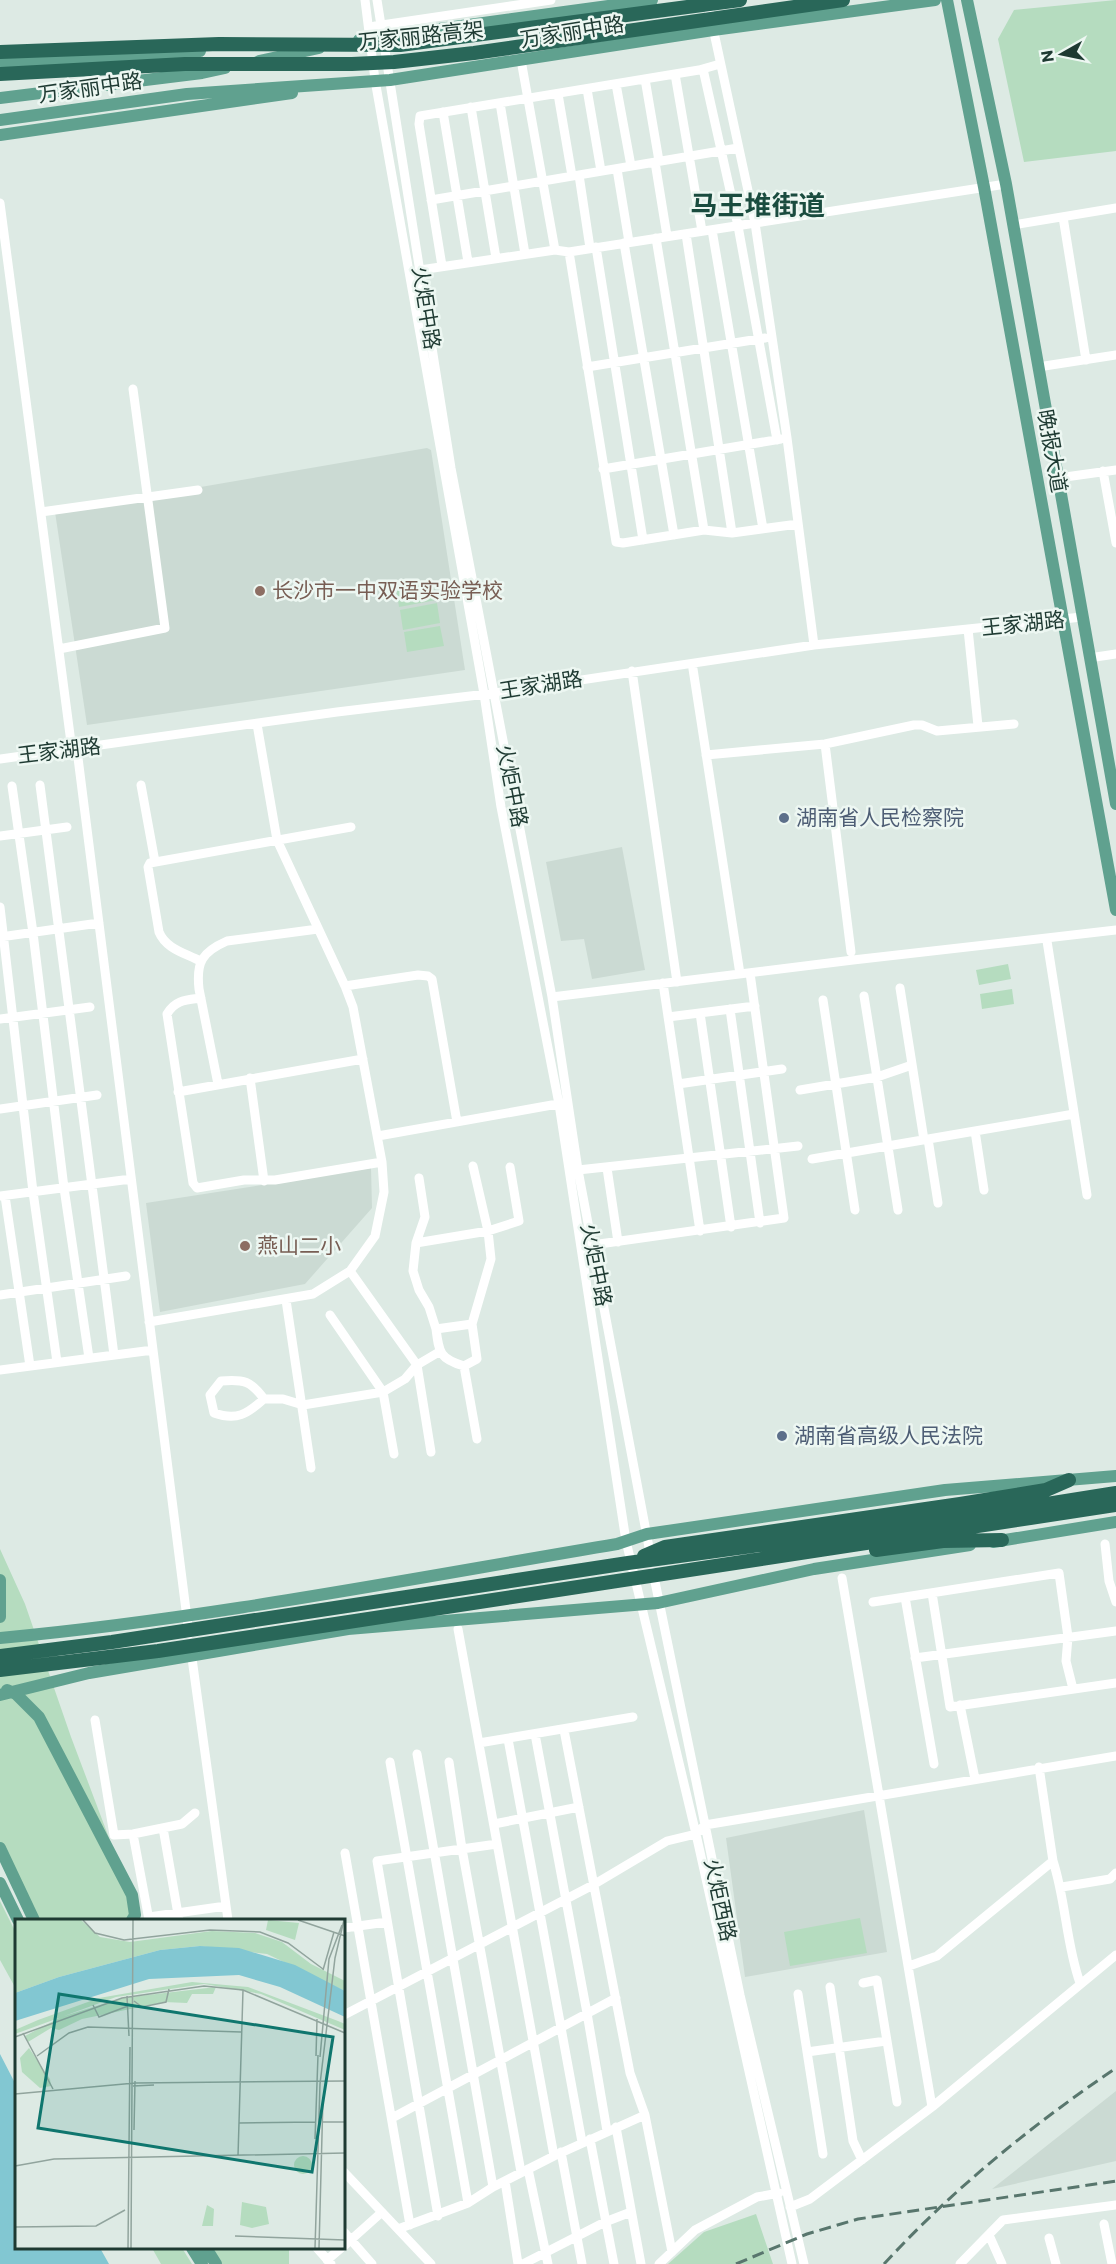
<svg xmlns="http://www.w3.org/2000/svg" width="1116" height="2264" viewBox="0 0 1116 2264" font-family="Commissioner,'Noto Sans SC',sans-serif">
	<rect width="100%" height="100%" fill="#ddeae4"/>
	<path fill="#cbdad3" d="M 427,448 L 431,450 L 465,670 L 87,725 L 55,512 Z
		M 622,847 L 645,970 L 592,979 L 584,939 L 561,941 L 546,862 Z
		M 371,1168 L 372,1208 L 305,1284 L 160,1312 L 146,1203 Z
		M 864,1810 L 887,1952 L 745,1977 L 726,1838 Z
		M 1116,2091 L 1116,2161 L 992,2189 Z"/>
	<path fill="#b5dcbf" d="M 1116,0 L 1116,151 L 1024,162 L 998,39 L 1014,10 Z
		M 433,581 L 436,600 L 399,607 L 396,587 Z
		M 437,603 L 440,623 L 403,630 L 400,610 Z
		M 440,626 L 444,646 L 407,652 L 404,632 Z
		M 1008,964 L 1011,979 L 979,985 L 976,970 Z
		M 1012,989 L 1014,1004 L 982,1009 L 980,994 Z
		M 0,1549 L 25,1604 L 71,1737 L 140,1920 L 39,1920 L 0,1843 Z
		M 0,1901 L 16,1933 L 16,1989 L 0,1960 Z
		M 860,1918 L 867,1953 L 790,1966 L 784,1932 Z
		M 756,2214 L 773,2264 L 668,2264 L 704,2232 Z
		M 152,2248 L 182,2248 L 192,2264 L 161,2264 Z
		M 209,2248 L 289,2248 L 289,2264 L 221,2264 Z"/>
	<path fill="#82c7d2" d="M 0,2054 L 16,2085 L 16,2248 L 100,2248 L 109,2264 L 0,2264 Z"/>
	<g fill="none" stroke-linecap="round" stroke-linejoin="round">
		<path stroke="#fff" stroke-width="9" d="M 365,0 L 375,80 L 484,694 L 501,807 L 559,1104 L 626,1541 L 696,1834 L 792,2264
			M 377,0 L 451,468 L 552,997 L 578,1170 L 651,1558
			M 707,0 L 755,223 L 787,438 L 814,645
			M 375,26 L 551,0
			M 521,60 L 555,250
			M 703,69 L 738,226 L 777,440
			M 675,74 L 702,231
			M 645,79 L 659,161
			M 616,84 L 631,166
			M 587,89 L 601,171
			M 558,94 L 572,176
			M 500,103 L 525,254
			M 471,107 L 496,258
			M 443,112 L 468,262
			M 655,162 L 667,236
			M 617,169 L 629,242
			M 579,175 L 590,248
			M 431,200 L 738,148
			M 0,203 L 72,750
			M 1063,217 L 1086,360
			M 1013,225 L 1116,208
			M 712,230 L 763,529
			M 686,234 L 732,533
			M 656,238 L 704,530
			M 624,243 L 674,535
			M 596,247 L 643,540
			M 569,252 L 616,542 L 623,543 L 704,530 L 732,533 L 798,524
			M 442,266 L 419,124 L 420,116 L 699,70 L 720,64
			M 420,270 L 555,250 L 569,252 L 1006,184
			M 587,367 L 765,338
			M 1038,367 L 1116,355
			M 603,469 L 781,439
			M 1103,471 L 1116,543
			M 1058,478 L 1116,470
			M 41,512 L 198,490
			M 968,629 L 978,726
			M 59,649 L 165,628 L 133,389
			M 1089,658 L 1116,654
			M 693,669 L 740,974
			M 632,671 L 677,982
			M 825,744 L 851,952
			M 77,750 L 189,1634
			M 706,755 L 825,744 L 914,725 L 922,725 L 937,731 L 1014,724
			M 0,759 L 337,712 L 495,693 L 814,645 L 1082,617
			M 40,785 L 114,1355
			M 141,785 L 155,862
			M 12,786 L 33,933 L 64,1188 L 89,1358
			M 0,836 L 67,827
			M 0,907 L 33,1192 L 57,1362
			M 0,937 L 99,923
			M 1047,941 L 1087,1195
			M 200,961 C 185,953 166,949 159,932 L 148,867 L 150,863 L 351,827
			M 663,983 L 700,1231
			M 345,986 L 418,975 L 428,976 L 432,979 L 457,1122
			M 900,988 L 924,1140
			M 864,996 L 898,1210
			M 552,997 L 853,960 L 1116,930
			M 201,998 C 186,1000 175,1000 167,1014 L 193,1183 L 197,1188 L 244,1180 L 275,1180 L 382,1162
			M 823,1000 L 855,1210
			M 730,1009 L 760,1223
			M 700,1013 L 731,1227
			M 668,1017 L 755,1006
			M 0,1019 L 90,1007
			M 250,1078 L 264,1181
			M 218,1084 L 199,989 C 196,962 202,952 227,941 L 318,929
			M 678,1084 L 782,1069
			M 800,1090 L 877,1077 L 912,1065
			M 178,1092 L 363,1059
			M 0,1109 L 97,1095
			M 975,1131 L 984,1190
			M 378,1136 L 563,1103
			M 928,1139 L 938,1203
			M 812,1159 L 1074,1114
			M 607,1168 L 618,1242
			M 578,1170 L 798,1146
			M 419,1178 L 425,1217 L 416,1243 L 413,1271 L 419,1290 L 429,1307 L 436,1329
			M 0,1196 L 131,1179
			M 5,1196 L 30,1366
			M 416,1243 L 488,1231 L 519,1221 L 510,1167
			M 592,1245 L 784,1218 L 750,973
			M 350,1271 L 417,1365 L 431,1452
			M 0,1295 L 126,1276
			M 286,1300 L 311,1468
			M 330,1315 L 383,1392 L 394,1454
			M 149,1322 L 313,1294 L 350,1271 L 375,1236 L 384,1192 L 382,1162 L 353,1007 L 345,986 L 277,840 L 257,724
			M 472,1324 L 477,1359 L 464,1366 L 477,1439
			M 464,1366 C 440,1359 439,1353 436,1329 L 472,1324 L 491,1259 L 488,1231 L 473,1166
			M 0,1370 L 153,1350
			M 264,1399 C 247,1414 237,1421 214,1413 L 210,1395 L 221,1381 C 244,1379 251,1381 264,1399 L 283,1399 L 303,1405 L 383,1392 L 405,1379 L 417,1365 L 439,1352
			M 1105,1544 L 1109,1581 L 1116,1602
			M 653,1572 L 740,1995 L 804,2264
			M 842,1578 L 932,2107
			M 932,1593 L 950,1707 L 1116,1683
			M 905,1597 L 934,1764
			M 873,1602 L 1059,1573 L 1068,1637 L 1066,1661 L 1073,1689
			M 458,1629 L 554,2156
			M 191,1651 L 228,1920
			M 915,1658 L 1116,1631
			M 960,1705 L 975,1779
			M 95,1720 L 114,1835 L 133,1834 L 182,1824 L 195,1813
			M 564,1730 L 630,2073 L 645,2115 L 672,2252
			M 535,1734 L 587,2013 L 607,2131
			M 508,1739 L 582,2142
			M 479,1743 L 633,1717
			M 417,1754 L 493,2187
			M 390,1762 L 468,2203
			M 449,1762 L 462,1849 L 521,2172
			M 494,1824 L 579,1807
			M 163,1828 L 179,1920
			M 133,1834 L 149,1920
			M 345,1853 L 410,2225
			M 1053,1861 C 1066,1901 1066,1944 1080,1983
			M 1062,1887 L 1110,1879 L 1116,1873
			M 149,1917 L 226,1906
			M 344,1928 L 387,1922
			M 909,1966 L 937,1956 L 1053,1861 L 1039,1767
			M 863,1983 L 877,1980 L 897,2102
			M 830,1987 L 853,2141 L 862,2160
			M 798,1994 L 823,2154
			M 344,2015 L 593,1885 L 667,1841 L 696,1834 L 705,1825 L 1116,1756
			M 807,2052 L 886,2041
			M 392,2118 L 616,1998
			M 616,2127 L 641,2264
			M 590,2139 L 614,2264
			M 561,2152 L 582,2264
			M 528,2169 L 548,2264
			M 344,2172 L 431,2264
			M 505,2181 L 518,2264
			M 790,2207 L 810,2199 L 932,2107 L 1116,1955
			M 438,2216 L 377,1861 L 497,1844
			M 1104,2224 L 1112,2264
			M 398,2229 L 468,2203 L 493,2187 L 554,2156 L 645,2115
			M 344,2232 L 372,2264
			M 989,2235 L 1002,2264
			M 1049,2238 L 1056,2264
			M 344,2246 L 382,2212
			M 317,2248 L 331,2264
			M 327,2260 L 341,2248
			M 523,2264 L 605,2222 L 631,2212
			M 659,2264 L 695,2230 L 757,2197 L 779,2193
			M 960,2264 L 1003,2220 L 1116,2205"/>
		<path stroke="#60a18f" stroke-width="12" d="M 947,0 L 984,187 L 1116,910
			M 967,0 L 1006,184 L 1116,804
			M 359,40 L 652,0
			M 259,61 L 319,48
			M 0,64 L 200,51
			M 0,98 L 202,73 L 225,68
			M 0,120 L 187,94 L 390,80 L 713,30 L 935,0
			M 0,135 L 292,93
			M 993,1542 L 1116,1522
			M 0,1580 L 0,1617
			M 0,1638 C 206,1619 414,1578 617,1544 L 647,1534 L 945,1490 L 1116,1476
			M 7,1690 L 16,1694 L 39,1717 L 132,1895 L 135,1915 L 132,1920
			M 0,1695 L 89,1673 L 348,1629 L 658,1603 L 814,1569 L 970,1545
			M 0,1848 L 34,1920
			M 0,1883 L 18,1920
			M 192,2248 L 202,2264
			M 206,2248 L 216,2264"/>
		<path stroke="#296759" stroke-width="14" d="M 0,52 L 219,44 L 400,45 L 740,0
			M 0,74 L 185,64 L 352,64 L 394,62 L 474,53 L 843,0
			M 876,1550 L 943,1541 L 1002,1540
			M 644,1556 L 665,1547 L 960,1504 L 1046,1490 L 1069,1480
			M 0,1656 L 112,1642 L 628,1563 L 964,1517 L 1116,1493
			M 0,1670 L 158,1651 L 1116,1505"/>
		<path stroke="#58766d" stroke-width="3" stroke-dasharray="12 6" stroke-linecap="butt" d="M 736,2264 L 807,2234 L 858,2219 L 1116,2181
			M 884,2264 C 953,2189 1032,2125 1116,2068"/>
	</g>
	<g fill="#8d6e63" stroke="#edf7f2" stroke-width="2">
		<circle cx="260" cy="591" r="6"/>
		<circle cx="245" cy="1246" r="6"/>
	</g>
	<g fill="#5c6f8a" stroke="#edf7f2" stroke-width="2">
		<circle cx="784" cy="818" r="6"/>
		<circle cx="782" cy="1436" r="6"/>
	</g>
	<g text-anchor="middle" stroke-width="5" stroke-linejoin="round" paint-order="stroke">
		<g font-size="21" fill="#1e3a32" stroke="#edf7f2">
			<text transform="translate(572 32) rotate(-9)" y="7">万家丽中路</text>
			<text transform="translate(421 36) rotate(-6)" y="7">万家丽路高架</text>
			<text transform="translate(90 88) rotate(-8)" y="7">万家丽中路</text>
			<text transform="translate(426 308) rotate(81)" y="7">火炬中路</text>
			<text transform="translate(1052 451) rotate(80)" y="7">晚报大道</text>
			<text transform="translate(1023 624) rotate(-6)" y="7">王家湖路</text>
			<text transform="translate(541 685) rotate(-9)" y="7">王家湖路</text>
			<text transform="translate(59 751) rotate(-7)" y="7">王家湖路</text>
			<text transform="translate(512 786) rotate(79)" y="7">火炬中路</text>
			<text transform="translate(596 1265) rotate(79)" y="7">火炬中路</text>
			<text transform="translate(720 1900) rotate(78)" y="7">火炬西路</text>
		</g>
		<g font-size="21" fill="#785e54" stroke="#edf7f2" text-anchor="start">
			<text x="272" y="598">长沙市一中双语实验学校</text>
			<text x="257" y="1253">燕山二小</text>
		</g>
		<g font-size="21" fill="#4e5e75" stroke="#edf7f2" text-anchor="start">
			<text x="796" y="825">湖南省人民检察院</text>
			<text x="794" y="1443">湖南省高级人民法院</text>
		</g>
		<g font-size="27" font-weight="bold" fill="#1a4c3f" stroke="#edf7f2">
			<text x="758" y="215">马王堆街道</text>
		</g>
	</g>
	<g transform="translate(15 1919)">
		<rect width="330" height="330" fill="#ddeae4"/>
		<path d="M 0,1 L 66,1 L 85,18 L 115,23 L 197,12 L 240,14 L 267,23 L 296,45 L 330,62 L 330,72 L 252,35 L 185,27 L 145,31 L 44,58 L 0,74 ZM 253,1 L 284,4 L 280,21 L 251,11 ZM 177,63 L 233,68 L 323,102 L 330,105 L 330,111 L 246,75 L 189,65 L 101,78 L 0,115 L 0,111 L 23,101 L 84,79 ZM 201,68 L 198,75 L 177,75 L 172,84 L 149,83 L 67,100 L 44,111 L 36,109 L 13,123 L 10,117 L 46,98 L 107,79 ZM 14,129 L 35,160 L 36,167 L 25,169 L 7,153 L 5,139 ZM279 246a9 9 0 1 1 18 0a9 9 0 1 1-18 0ZM 227,283 L 251,288 L 254,305 L 237,309 L 225,306 ZM 192,286 L 199,290 L 198,307 L 187,307 Z" fill="#b5dcbf"/>
		<path d="M 185,27 L 224,29 L 280,46 L 330,72 L 330,98 L 265,68 L 224,56 L 134,60 L 0,102 L 0,74 L 44,58 L 145,31 Z" fill="#82c7d2"/>
		<path fill="none" stroke="#91a49d" stroke-width="1.5" d="M 68,1 L 80,14 L 109,21 L 195,11 L 245,13 L 273,24 L 308,50M 283,1 L 330,17M 308,51 L 319,13M 112,77 L 114,117M 119,82 L 127,88 L 151,83 L 154,70M 78,86 L 84,98 L 113,87M 8,114 L 38,170M 0,118 L 107,79 L 189,67 L 228,71 L 330,114M 22,137 L 54,114 L 73,108 L 226,113M 301,137 L 302,100M 305,138 L 314,40 L 327,6M 118,167 L 139,166M 0,175 L 120,164 L 330,162M 307,203 L 330,203M 224,204 L 301,203M 119,211 L 120,162M 300,220 L 303,136M 223,237 L 228,71M 0,247 L 39,240 L 330,234M 0,308 L 81,307 L 110,291M 220,317 L 330,321M 113,329 L 115,128M 116,329 L 118,1M 300,329 L 305,165 L 320,39 L 329,1M 304,329 L 308,178"/>
		<path fill="#0f766e" fill-opacity="0.15" stroke="#0f766e" stroke-width="3" d="M 44,75 L 318,118 L 297,253 L 23,209 Z"/>
		<rect width="330" height="330" fill="none" stroke="#1e3a32" stroke-width="3"/>
	</g>
	<g transform="translate(1062 54) rotate(261)" stroke="#edf7f2" stroke-width="4.5" paint-order="stroke">
	<path d="M0-4.5L10 22L0 15L-10 22Z" fill="#1e3a32"/>
	<text y="-9" font-size="16" font-weight="bold" text-anchor="middle" fill="#1e3a32">N</text>
	</g>
</svg>
